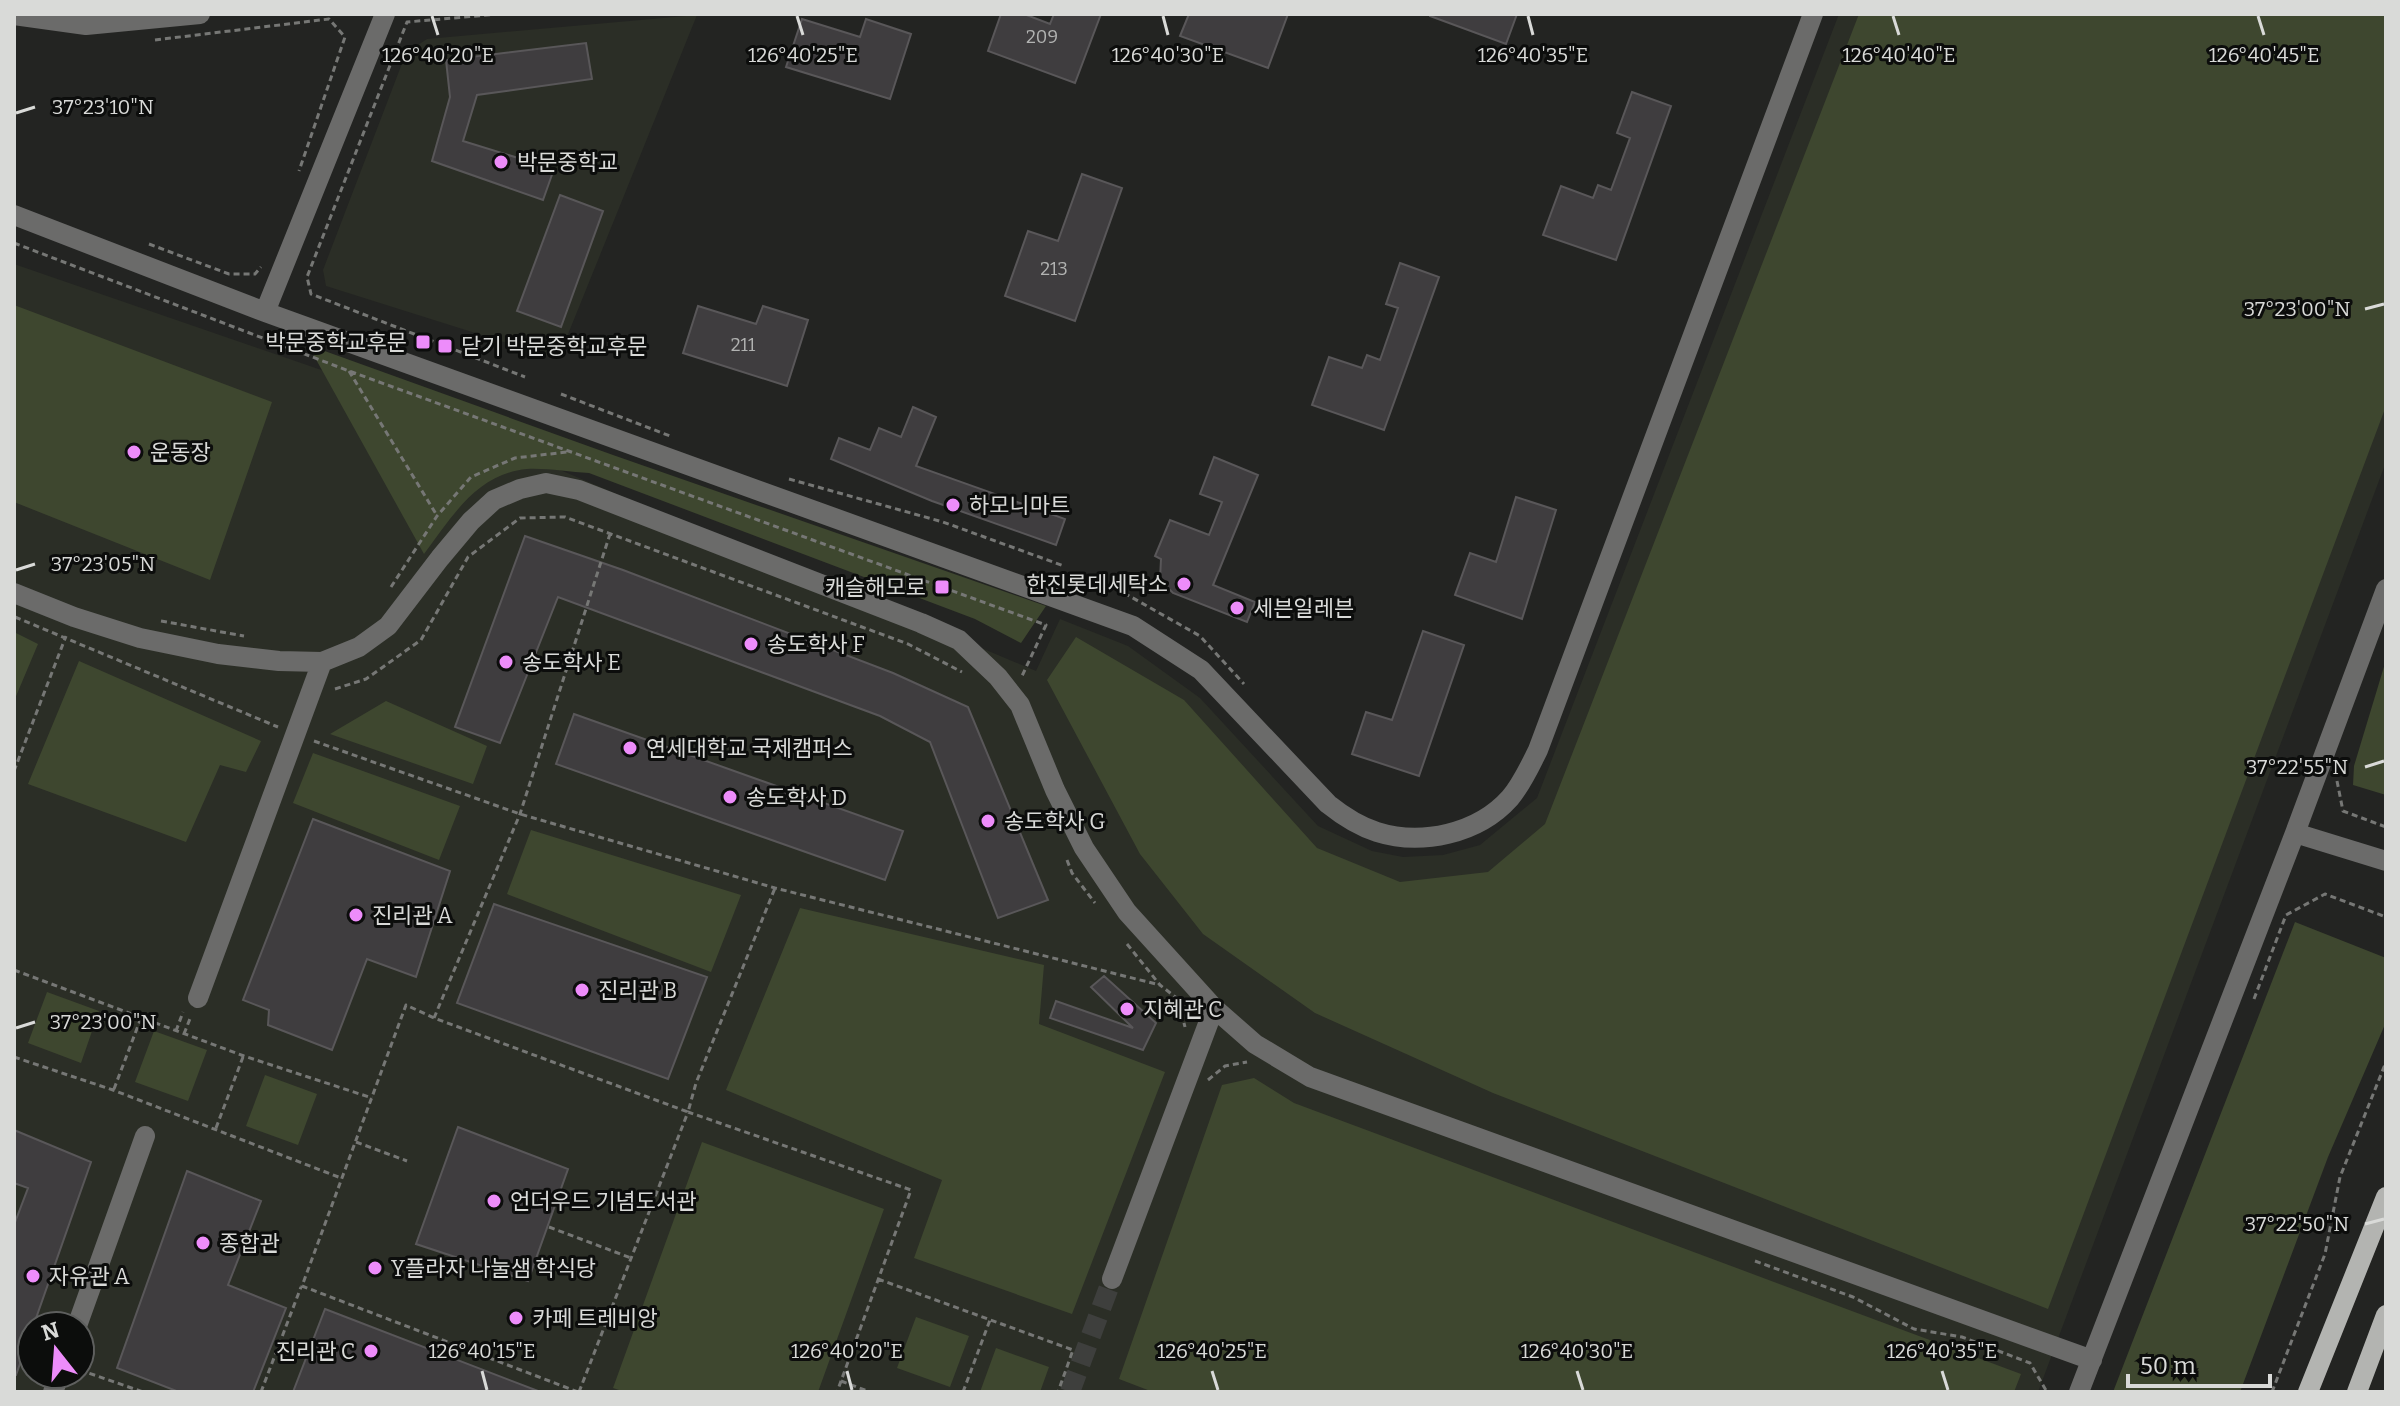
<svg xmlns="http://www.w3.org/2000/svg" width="2400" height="1406" viewBox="0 0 2400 1406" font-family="Bitter,'Noto Sans KR',serif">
	<rect width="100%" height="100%" fill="#232422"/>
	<path fill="#2b2e26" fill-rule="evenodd" d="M 1839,14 L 2386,14 L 2386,462 L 2038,1392 L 14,1392 L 14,264 L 333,374 L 1036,671 L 1060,619 L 1128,646 L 1200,698 L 1318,826 L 1372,851 L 1403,857 L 1443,855 L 1480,845 L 1537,798 ZM 32,1326 L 80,1326 L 80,1374 L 32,1374 Z
		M 697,15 L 558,359 L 326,286 L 323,270 L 406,53 L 427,39 Z"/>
	<path fill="#3e472f" d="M 1859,14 L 2386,14 L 2386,406 L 2048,1309 L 1493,1093 L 1315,1013 L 1203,934 L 1140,854 L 1047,680 L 1076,637 L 1184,700 L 1317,848 L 1400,882 L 1488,872 L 1545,824 Z
		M 14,305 L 272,402 L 210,580 L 14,502 Z
		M 308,345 L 613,455 L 1046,606 L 1021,643 L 975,619 L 589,473 C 569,472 547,468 527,469 C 476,474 452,517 424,554 Z
		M 14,632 L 38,644 L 14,701 Z
		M 2386,660 L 2386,795 L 2353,785 L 2354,766 Z
		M 79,661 L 261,741 L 246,772 L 220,765 L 186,842 L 28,784 Z
		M 386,701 L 487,746 L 473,784 L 330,734 Z
		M 313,753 L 460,806 L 439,860 L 293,803 Z
		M 531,830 L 741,895 L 711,972 L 507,894 Z
		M 800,908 L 1044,965 L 1039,1024 L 1165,1072 L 1072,1314 L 914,1258 L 942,1180 L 726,1090 Z
		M 2295,922 L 2386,958 L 2386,1022 L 2328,1157 L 2240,1392 L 2113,1392 Z
		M 47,992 L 99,1011 L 81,1063 L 28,1043 Z
		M 154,1031 L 207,1050 L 188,1101 L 135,1082 Z
		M 265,1075 L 317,1094 L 298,1145 L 246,1126 Z
		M 1254,1078 L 1294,1103 L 2021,1374 L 2014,1392 L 1153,1392 L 1119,1379 L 1222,1085 Z
		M 702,1142 L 884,1209 L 818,1392 L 625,1392 L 613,1388 Z
		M 916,1317 L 969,1336 L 950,1387 L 897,1368 Z
		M 996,1348 L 1049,1367 L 1040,1392 L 980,1392 Z"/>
	<path fill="#3f3d3f" stroke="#595759" stroke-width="2" d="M 1001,14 L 1024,14 L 1050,24 L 1054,14 L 1101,14 L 1075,83 L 988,51 Z
		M 1189,14 L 1288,14 L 1268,68 L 1180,36 Z
		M 1430,14 L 1517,14 L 1506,44 L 1430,16 Z
		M 802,19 L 860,37 L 866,19 L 911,34 L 890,99 L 786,67 Z
		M 586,43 L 592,79 L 477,95 L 463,141 L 554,169 L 543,200 L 432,161 L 450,97 L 446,60 Z
		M 1632,92 L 1671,106 L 1616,260 L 1543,235 L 1561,186 L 1593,198 L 1598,185 L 1611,190 L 1630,138 L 1617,133 Z
		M 1082,174 L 1122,188 L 1075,321 L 1005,296 L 1028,231 L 1058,241 Z
		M 560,195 L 603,211 L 561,327 L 517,311 Z
		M 1400,263 L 1439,277 L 1384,430 L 1312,405 L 1329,357 L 1362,368 L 1367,355 L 1380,360 L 1398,308 L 1386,304 Z
		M 698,306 L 756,324 L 763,306 L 808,320 L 787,386 L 683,353 Z
		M 913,407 L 936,417 L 916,466 L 1065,519 L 1056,545 L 932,501 L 831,459 L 839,438 L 870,450 L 879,428 L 901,437 Z
		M 1214,457 L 1258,475 L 1213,585 L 1255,602 L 1247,622 L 1173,593 L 1160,580 L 1161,559 L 1155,556 L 1170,520 L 1209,535 L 1222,502 L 1200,494 Z
		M 1516,497 L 1556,510 L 1522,619 L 1455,595 L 1470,553 L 1496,562 Z
		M 525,536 L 623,570 L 893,673 L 968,707 L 1048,900 L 998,918 L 930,742 L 880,716 L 558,597 L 500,743 L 455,727 Z
		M 1423,631 L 1464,645 L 1419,776 L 1352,754 L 1366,712 L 1392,720 Z
		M 574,714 L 903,831 L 885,880 L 556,764 Z
		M 313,819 L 450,871 L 416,977 L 367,959 L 332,1050 L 268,1025 L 269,1010 L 243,1000 Z
		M 494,904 L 707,977 L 668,1079 L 457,1003 Z
		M 1104,976 L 1156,1023 L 1143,1050 L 1050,1018 L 1056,1001 L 1133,1028 L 1091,987 Z
		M 458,1127 L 568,1169 L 528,1281 L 416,1244 Z
		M 14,1130 L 91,1162 L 16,1375 L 14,1375 L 14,1225 L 28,1188 L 14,1183 Z
		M 187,1171 L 261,1201 L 228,1285 L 286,1308 L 253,1392 L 179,1392 L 117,1368 Z
		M 325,1309 L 538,1391 L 538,1392 L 293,1392 Z"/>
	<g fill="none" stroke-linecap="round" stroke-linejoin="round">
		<path stroke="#3e3f3d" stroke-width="20" stroke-dasharray="20 10" stroke-linecap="butt" d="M 1070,1392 L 1112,1279"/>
		<path stroke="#767775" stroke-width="3" stroke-dasharray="6 4" stroke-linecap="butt" d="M 500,14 L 407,22 L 307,277 L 311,294 L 525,377
			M 155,40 L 329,19 L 345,37 L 299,171
			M 14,243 L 349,371 L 1046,625 L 1022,676
			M 149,244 L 229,274 L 255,274 L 261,267
			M 349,371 L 436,514
			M 561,394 L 670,436
			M 789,479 L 943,522 L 1064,566
			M 391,587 L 437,516 L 471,477 L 515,458 L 567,452
			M 1124,593 L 1200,636 L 1244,684
			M 15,617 L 278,727
			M 161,621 L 244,636
			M 335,689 L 366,679 L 421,640 L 468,557 L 520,518 L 565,517 L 908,644 L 962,672
			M 314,741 L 520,814 L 775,888 L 1160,985
			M 14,771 L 66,636
			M 2337,781 L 2343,811 L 2386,827
			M 1067,860 L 1072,873 L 1095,903
			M 1127,944 L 1160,985 L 1178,999 L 1185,1027
			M 14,970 L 244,1056 L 372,1098
			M 2254,999 L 2286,915 L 2325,894 L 2386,917
			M 434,1018 L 520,814 L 610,534
			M 176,1031 L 183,1012
			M 184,1034 L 191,1016
			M 14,1057 L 113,1090 L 341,1178
			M 1208,1080 L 1225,1066 L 1247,1062
			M 114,1089 L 141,1018
			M 216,1128 L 243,1057
			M 356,1142 L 407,1161
			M 549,1227 L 631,1258
			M 1755,1261 L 1853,1297 L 1914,1329 L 1962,1337 L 2030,1363 L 2047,1392
			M 878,1279 L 1073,1350 L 1058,1392
			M 80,1370 L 143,1392
			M 841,1381 L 870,1392
			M 261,1392 L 301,1287
			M 578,1392 L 302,1286 L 406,1005 L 434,1018 L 688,1112 L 696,1083 L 775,888
			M 579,1392 L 688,1112 L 911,1190 L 837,1392
			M 963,1392 L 990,1320
			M 2272,1392 L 2325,1254 L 2340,1177 L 2386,1062"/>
		<path stroke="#6b6b6a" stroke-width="20" d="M 14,15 L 86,25 L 200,14
			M 14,215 L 265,312 L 1133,626 L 1201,670 L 1328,804 C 1343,816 1358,826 1377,832 C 1421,846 1478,834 1510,798 C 1522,784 1530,766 1538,750 L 1813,14
			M 265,312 L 385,14
			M 14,593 L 74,617 L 140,638 L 218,654 L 279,661 L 322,662 L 359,647 L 388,626 L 440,558 L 471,521 L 494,500 L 520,489 L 546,483 L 579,490 L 921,623 L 959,640 L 998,677 L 1020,705 L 1055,790 L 1084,848 L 1127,912 L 1214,1008 L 1255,1044 L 1310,1077 L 2092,1360
			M 2295,833 L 2386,861
			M 198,998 L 322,662
			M 1112,1279 L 1214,1008
			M 77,1326 L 145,1136
			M 53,1392 L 60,1374
			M 2079,1392 L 2295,833 L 2386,589"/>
		<path stroke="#b3b4b1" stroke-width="20" d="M 2308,1392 L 2386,1197
			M 2357,1392 L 2386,1315"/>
	</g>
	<path fill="none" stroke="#d9dad8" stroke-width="3" d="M 432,16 L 438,35M 797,16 L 803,35M 1163,16 L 1168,35M 1528,16 L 1533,35M 1893,16 L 1899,35M 2258,16 L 2264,35M 16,113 L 35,107M 2365,309 L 2384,304M 16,570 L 35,564M 2365,767 L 2384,761M 16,1028 L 35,1022M 2365,1224 L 2384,1219M 482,1371 L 487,1390M 847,1371 L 852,1390M 1212,1371 L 1218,1390M 1577,1371 L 1583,1390M 1942,1371 L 1948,1390"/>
	<g fill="#ed8cfa" stroke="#0c0d0c" stroke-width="3">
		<circle cx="501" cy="162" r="8"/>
		<rect x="415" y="334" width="16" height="16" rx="4"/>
		<rect x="437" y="338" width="16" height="16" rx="4"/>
		<circle cx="134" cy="452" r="8"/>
		<circle cx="953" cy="505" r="8"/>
		<circle cx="1184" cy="584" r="8"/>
		<rect x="934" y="579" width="16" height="16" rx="4"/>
		<circle cx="1237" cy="608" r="8"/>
		<circle cx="751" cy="644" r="8"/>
		<circle cx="506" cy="662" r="8"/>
		<circle cx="630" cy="748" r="8"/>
		<circle cx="730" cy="797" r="8"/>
		<circle cx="988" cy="821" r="8"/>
		<circle cx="356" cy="915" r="8"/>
		<circle cx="582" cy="990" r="8"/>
		<circle cx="1127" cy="1009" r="8"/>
		<circle cx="494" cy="1201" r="8"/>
		<circle cx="203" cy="1243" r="8"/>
		<circle cx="375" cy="1268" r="8"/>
		<circle cx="33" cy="1276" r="8"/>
		<circle cx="516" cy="1318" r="8"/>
		<circle cx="371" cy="1351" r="8"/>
	</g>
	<g text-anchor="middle" stroke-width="6" stroke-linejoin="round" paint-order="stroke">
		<g font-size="18" fill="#b2b3b2">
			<text x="1042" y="43">209</text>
			<text x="1054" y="275">213</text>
			<text x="743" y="351">211</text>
		</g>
		<g font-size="22" fill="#d9dad8" stroke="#0c0d0c" text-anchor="start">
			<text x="517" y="170">박문중학교</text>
			<text x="407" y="350" text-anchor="end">박문중학교후문</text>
			<text x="461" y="354">닫기 박문중학교후문</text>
			<text x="150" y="460">운동장</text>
			<text x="969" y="513">하모니마트</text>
			<text x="1168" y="592" text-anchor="end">한진롯데세탁소</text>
			<text x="926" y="595" text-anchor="end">캐슬해모로</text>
			<text x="1253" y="616">세븐일레븐</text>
			<text x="767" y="652">송도학사 F</text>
			<text x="522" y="670">송도학사 E</text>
			<text x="646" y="756">연세대학교 국제캠퍼스</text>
			<text x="746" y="805">송도학사 D</text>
			<text x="1004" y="829">송도학사 G</text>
			<text x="372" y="923">진리관 A</text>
			<text x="598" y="998">진리관 B</text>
			<text x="1143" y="1017">지혜관 C</text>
			<text x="510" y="1209">언더우드 기념도서관</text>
			<text x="219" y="1251">종합관</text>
			<text x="391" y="1276">Y플라자 나눌샘 학식당</text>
			<text x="49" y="1284">자유관 A</text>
			<text x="532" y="1326">카페 트레비앙</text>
			<text x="355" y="1359" text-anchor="end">진리관 C</text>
		</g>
	</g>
	<g font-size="20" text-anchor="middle" fill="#d9dad8" stroke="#0c0d0c" stroke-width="6" stroke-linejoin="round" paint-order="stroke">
		<text x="438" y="62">126°40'20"E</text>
		<text x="803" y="62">126°40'25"E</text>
		<text x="1168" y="62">126°40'30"E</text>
		<text x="1533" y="62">126°40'35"E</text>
		<text x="1899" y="62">126°40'40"E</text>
		<text x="2264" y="62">126°40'45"E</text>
		<text x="103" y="114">37°23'10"N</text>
		<text x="2297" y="316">37°23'00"N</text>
		<text x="103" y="571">37°23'05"N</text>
		<text x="2297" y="774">37°22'55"N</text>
		<text x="103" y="1029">37°23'00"N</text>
		<text x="2297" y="1231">37°22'50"N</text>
		<text x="482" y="1358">126°40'15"E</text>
		<text x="847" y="1358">126°40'20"E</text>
		<text x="1212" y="1358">126°40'25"E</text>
		<text x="1577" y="1358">126°40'30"E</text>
		<text x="1942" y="1358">126°40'35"E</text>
	</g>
	<rect width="2400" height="1406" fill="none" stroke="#d9dad8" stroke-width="32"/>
	<g transform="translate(56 1350) rotate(343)"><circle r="38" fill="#0c0d0c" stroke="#5e5f5e" stroke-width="2"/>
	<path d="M0-6L14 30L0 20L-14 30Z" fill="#ed8cfa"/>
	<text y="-12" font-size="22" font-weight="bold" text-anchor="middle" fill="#d9dad8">N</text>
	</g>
	<path d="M2128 1374v12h142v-12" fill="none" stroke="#d9dad8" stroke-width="4"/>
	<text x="2140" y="1374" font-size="24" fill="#d9dad8" stroke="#0c0d0c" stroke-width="6" paint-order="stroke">50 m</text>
</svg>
